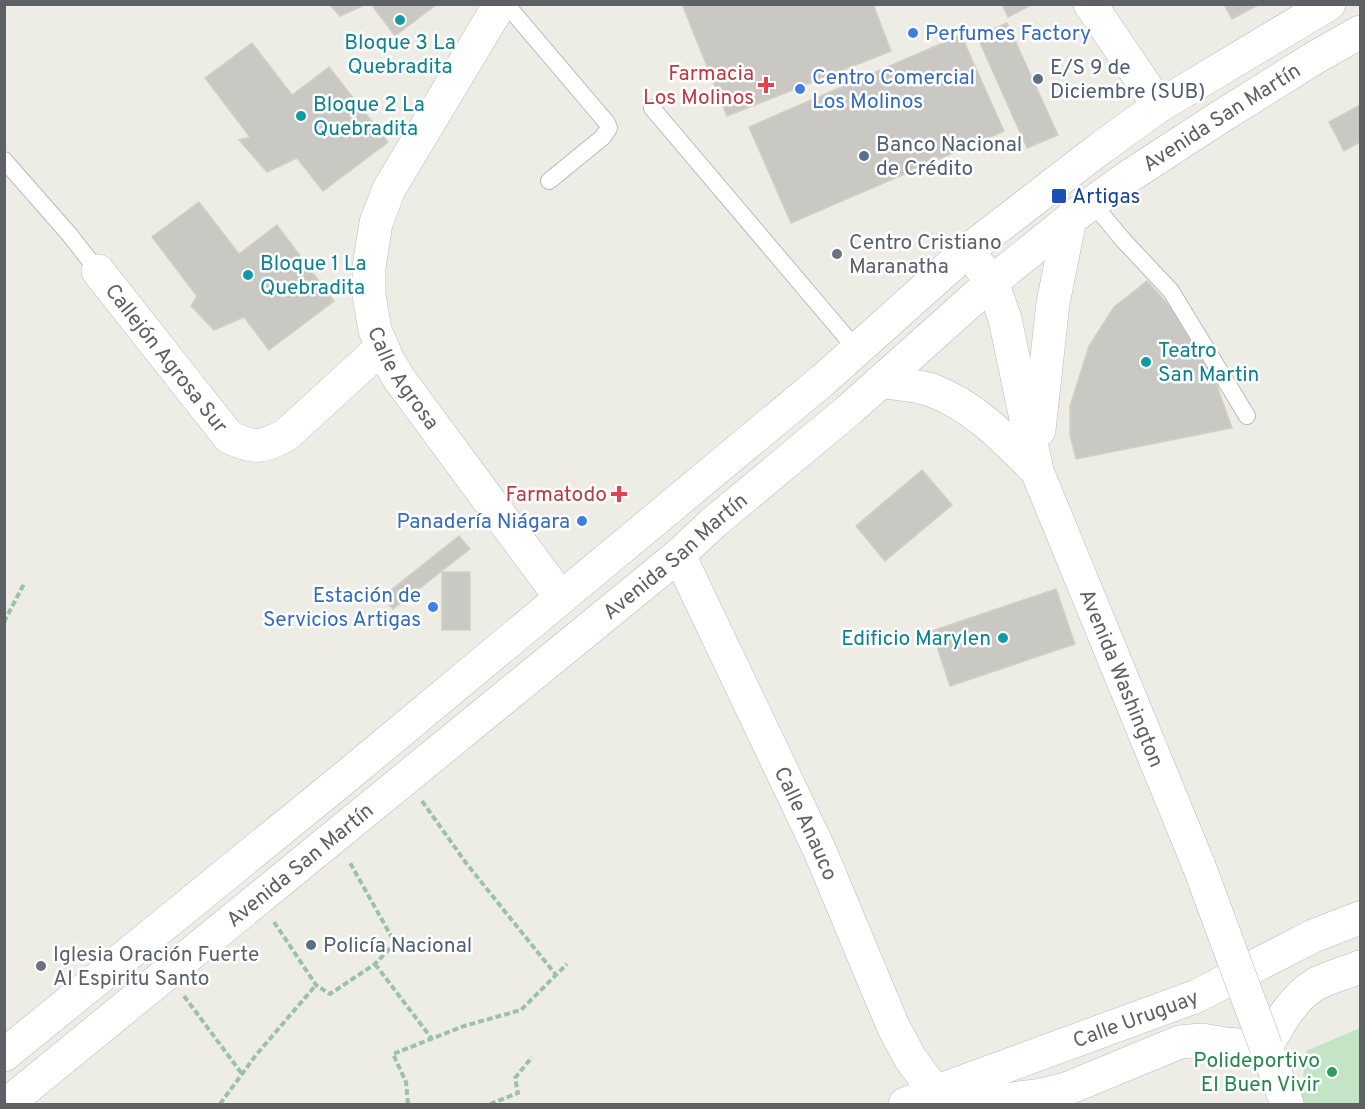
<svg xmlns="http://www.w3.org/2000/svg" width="1365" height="1109" viewBox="0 0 1365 1109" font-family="Overpass,sans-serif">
	<rect width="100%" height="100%" fill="#eeede5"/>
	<path fill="#c3e4c5" d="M 1360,1028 L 1360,1104 L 1305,1104 L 1301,1094 L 1306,1051 Z"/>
	<path fill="#cac8c2" stroke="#d3cfc4" stroke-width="1.5" d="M 329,4 L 367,4 L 340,16 Z
		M 371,4 L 437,4 L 395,36 Z
		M 682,4 L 873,4 L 891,51 L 727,116 Z
		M 1002,4 L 1033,4 L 1008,17 Z
		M 1224,4 L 1260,4 L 1232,19 Z
		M 1007,23 L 1058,135 L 1027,148 L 977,36 Z
		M 961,35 L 1004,131 L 791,223 L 749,127 Z
		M 252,43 L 292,95 L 329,67 L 388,142 L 323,191 L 297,158 L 267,172 L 239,140 L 250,137 L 205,78 Z
		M 1360,105 L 1360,142 L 1344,151 L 1329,122 Z
		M 199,202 L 239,254 L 277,225 L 334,301 L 269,350 L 244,317 L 214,330 L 191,306 L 197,296 L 152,237 Z
		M 1147,281 L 1201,341 L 1232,428 L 1076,459 L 1070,435 L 1070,406 L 1089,346 L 1114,307 Z
		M 922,470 L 952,505 L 885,561 L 856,526 Z
		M 459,536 L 470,549 L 393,609 L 382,597 Z
		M 442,572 L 470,572 L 470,630 L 442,630 Z
		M 1056,589 L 1075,644 L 950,686 L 932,631 Z"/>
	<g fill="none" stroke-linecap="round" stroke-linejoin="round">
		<defs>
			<path id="lane" d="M 506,4 L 607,123 L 609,128 L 603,137 L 549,181
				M 652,108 L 857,350
				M 4,160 L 69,234 L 98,271
				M 1093,204 L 1124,241 L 1171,291 L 1247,416"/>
			<g id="street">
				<path id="s1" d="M 500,4 L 389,189 L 376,223 L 369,267 L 369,295 L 375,330 L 388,360 L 400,380 L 561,598"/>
				<path d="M 1090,4 L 1159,106"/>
				<path id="s2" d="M 98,271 L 229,437 C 254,449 261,448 286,435 L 382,347"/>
				<path id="s3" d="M 679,555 L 820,851 L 893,1026 L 910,1058 L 935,1092"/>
				<path id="s4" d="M 905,1104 L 935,1092 L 1197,996 L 1313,936 L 1360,918"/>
			</g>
			<g id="secondary">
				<path id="s5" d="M 981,268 L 992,282 L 1005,319 L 1037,471 L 1199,866"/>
				<path d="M 881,381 C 897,384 916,385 931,390 C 973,405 1006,440 1037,471"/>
				<path d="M 1039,430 L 1053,303 L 1070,219"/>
				<path d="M 1266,1047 C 1278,1025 1293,997 1316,984 C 1329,977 1346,973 1360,967"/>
				<path d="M 1266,1047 L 1287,1104"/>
				<path d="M 4,1055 L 348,775 L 823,380 L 967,251 L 1102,147 L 1159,106 L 1329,4"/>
				<path d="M 935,1092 L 995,1101 L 1042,1095 L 1066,1089 L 1180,1042 L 1202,1040 L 1225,1044 L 1266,1047"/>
				<path id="s6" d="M 7,1104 L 679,555 L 713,523 L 849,410 L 992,282 L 1070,219 L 1125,179 L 1217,119 L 1316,57 L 1360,32"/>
			</g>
		</defs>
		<use href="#lane" stroke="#b7babe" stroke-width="18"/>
		<use href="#street" stroke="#b7babe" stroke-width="34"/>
		<use href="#secondary" stroke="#b7b9be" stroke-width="34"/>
		<path stroke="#9bc2a8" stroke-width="4" stroke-dasharray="6 3" stroke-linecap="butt" d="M 4,622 L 25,582
			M 422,801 L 466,863 L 556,975
			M 274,922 L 316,985 L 330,994 L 375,964 L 395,943 L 349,861
			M 375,964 L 432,1039
			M 184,996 L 242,1074
			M 220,1104 L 256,1055 L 316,985
			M 408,1104 L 406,1082 L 393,1054 L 464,1026 L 521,1010 L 567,964
			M 490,1104 L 518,1093 L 515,1078 L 532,1057"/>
		<use href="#lane" stroke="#fff" stroke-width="16"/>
		<use href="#street" stroke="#fff" stroke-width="33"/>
		<use href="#secondary" stroke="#fff" stroke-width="33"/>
		<defs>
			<path id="secondary-bridge" d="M 1199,866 L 1266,1047"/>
		</defs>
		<use href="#secondary-bridge" stroke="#b7b9be" stroke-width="34" stroke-linecap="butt"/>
		<use href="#secondary-bridge" stroke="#fff" stroke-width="33"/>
	</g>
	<g fill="#0f9aa8" stroke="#fff" stroke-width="2">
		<circle cx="400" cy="20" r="6"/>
		<circle cx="301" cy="116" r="6"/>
		<circle cx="248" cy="275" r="6"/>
		<circle cx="1146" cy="362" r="6"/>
		<circle cx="1003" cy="638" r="6"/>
	</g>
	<g fill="#3f7fe0" stroke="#fff" stroke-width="2">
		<circle cx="913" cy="33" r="6"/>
		<circle cx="800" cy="89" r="6"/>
		<circle cx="582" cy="521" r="6"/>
		<circle cx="433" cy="607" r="6"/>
	</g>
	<g fill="#5c6f8a" stroke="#fff" stroke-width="2">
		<circle cx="1038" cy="79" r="6"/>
		<circle cx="864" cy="156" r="6"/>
		<circle cx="311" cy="945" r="6"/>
	</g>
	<g fill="#e0444e" stroke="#fff" stroke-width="2">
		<path d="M763 76h6v6h6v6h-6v6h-6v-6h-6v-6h6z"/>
		<path d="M616 485h6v6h6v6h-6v6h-6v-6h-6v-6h6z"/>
	</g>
	<rect fill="#1a4fb4" stroke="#fff" stroke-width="2" x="1051" y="188" width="16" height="16" rx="3"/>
	<g fill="#6b7280" stroke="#fff" stroke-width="2">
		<circle cx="837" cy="254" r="6"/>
		<circle cx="41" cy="966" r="6"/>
	</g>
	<circle fill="#2e9e5b" stroke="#fff" stroke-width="2" cx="1332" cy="1072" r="6"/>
	<g text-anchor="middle" stroke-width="5" stroke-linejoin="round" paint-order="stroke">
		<g font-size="21" fill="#366cbe" stroke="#fff" text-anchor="start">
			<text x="925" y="40">Perfumes Factory</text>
			<text x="812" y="84">Centro Comercial<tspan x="812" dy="24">Los Molinos</tspan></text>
			<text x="570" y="528" text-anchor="end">Panadería Niágara</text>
			<text x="421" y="602" text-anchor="end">Estación de<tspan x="421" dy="24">Servicios Artigas</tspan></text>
		</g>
		<g font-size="21" fill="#0d838f" stroke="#fff" text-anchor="start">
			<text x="400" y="49" text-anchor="middle">Bloque 3 La<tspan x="400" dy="24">Quebradita</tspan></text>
			<text x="313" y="111">Bloque 2 La<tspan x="313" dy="24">Quebradita</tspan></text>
			<text x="260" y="270">Bloque 1 La<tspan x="260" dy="24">Quebradita</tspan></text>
			<text x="1158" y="357">Teatro<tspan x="1158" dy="24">San Martin</tspan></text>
			<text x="991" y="645" text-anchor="end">Edificio Marylen</text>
		</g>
		<g font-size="21" fill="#4e5e75" stroke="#fff" text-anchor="start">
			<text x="1050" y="74">E/S 9 de<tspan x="1050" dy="24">Diciembre (SUB)</tspan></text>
			<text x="876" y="151">Banco Nacional<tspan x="876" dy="24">de Crédito</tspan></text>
			<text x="323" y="952">Policía Nacional</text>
		</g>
		<g font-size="21" fill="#be3a42" stroke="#fff" text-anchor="end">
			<text x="754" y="80">Farmacia<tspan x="754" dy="24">Los Molinos</tspan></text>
			<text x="607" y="501">Farmatodo</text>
		</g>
		<g font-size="21" fill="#5d6065" stroke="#fff">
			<text dy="7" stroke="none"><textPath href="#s6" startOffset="1566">Avenida San Martín</textPath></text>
			<text dy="7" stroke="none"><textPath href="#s2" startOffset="111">Callejón Agrosa Sur</textPath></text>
			<text dy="7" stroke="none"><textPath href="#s1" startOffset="416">Calle Agrosa</textPath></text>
			<text dy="7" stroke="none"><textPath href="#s6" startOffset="864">Avenida San Martín</textPath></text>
			<text dy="7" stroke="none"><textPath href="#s5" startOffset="436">Avenida Washington</textPath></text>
			<text dy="7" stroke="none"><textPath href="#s3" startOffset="297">Calle Anauco</textPath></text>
			<text dy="7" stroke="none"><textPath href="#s6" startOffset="378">Avenida San Martín</textPath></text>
			<text dy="7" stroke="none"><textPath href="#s4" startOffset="246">Calle Uruguay</textPath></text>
		</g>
		<g font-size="21" fill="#164399" stroke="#fff" text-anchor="start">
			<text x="1072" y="203">Artigas</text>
		</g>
		<g font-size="21" fill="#5b616d" stroke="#fff" text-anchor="start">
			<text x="849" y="249">Centro Cristiano<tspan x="849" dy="24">Maranatha</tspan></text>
			<text x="53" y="961">Iglesia Oración Fuerte<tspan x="53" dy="24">Al Espiritu Santo</tspan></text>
		</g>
		<g font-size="21" fill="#27864d" stroke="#fff" text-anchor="end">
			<text x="1320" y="1067">Polideportivo<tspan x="1320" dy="24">El Buen Vivir</tspan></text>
		</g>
	</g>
	<rect width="1365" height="1109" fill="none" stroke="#5d6065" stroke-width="12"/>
</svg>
